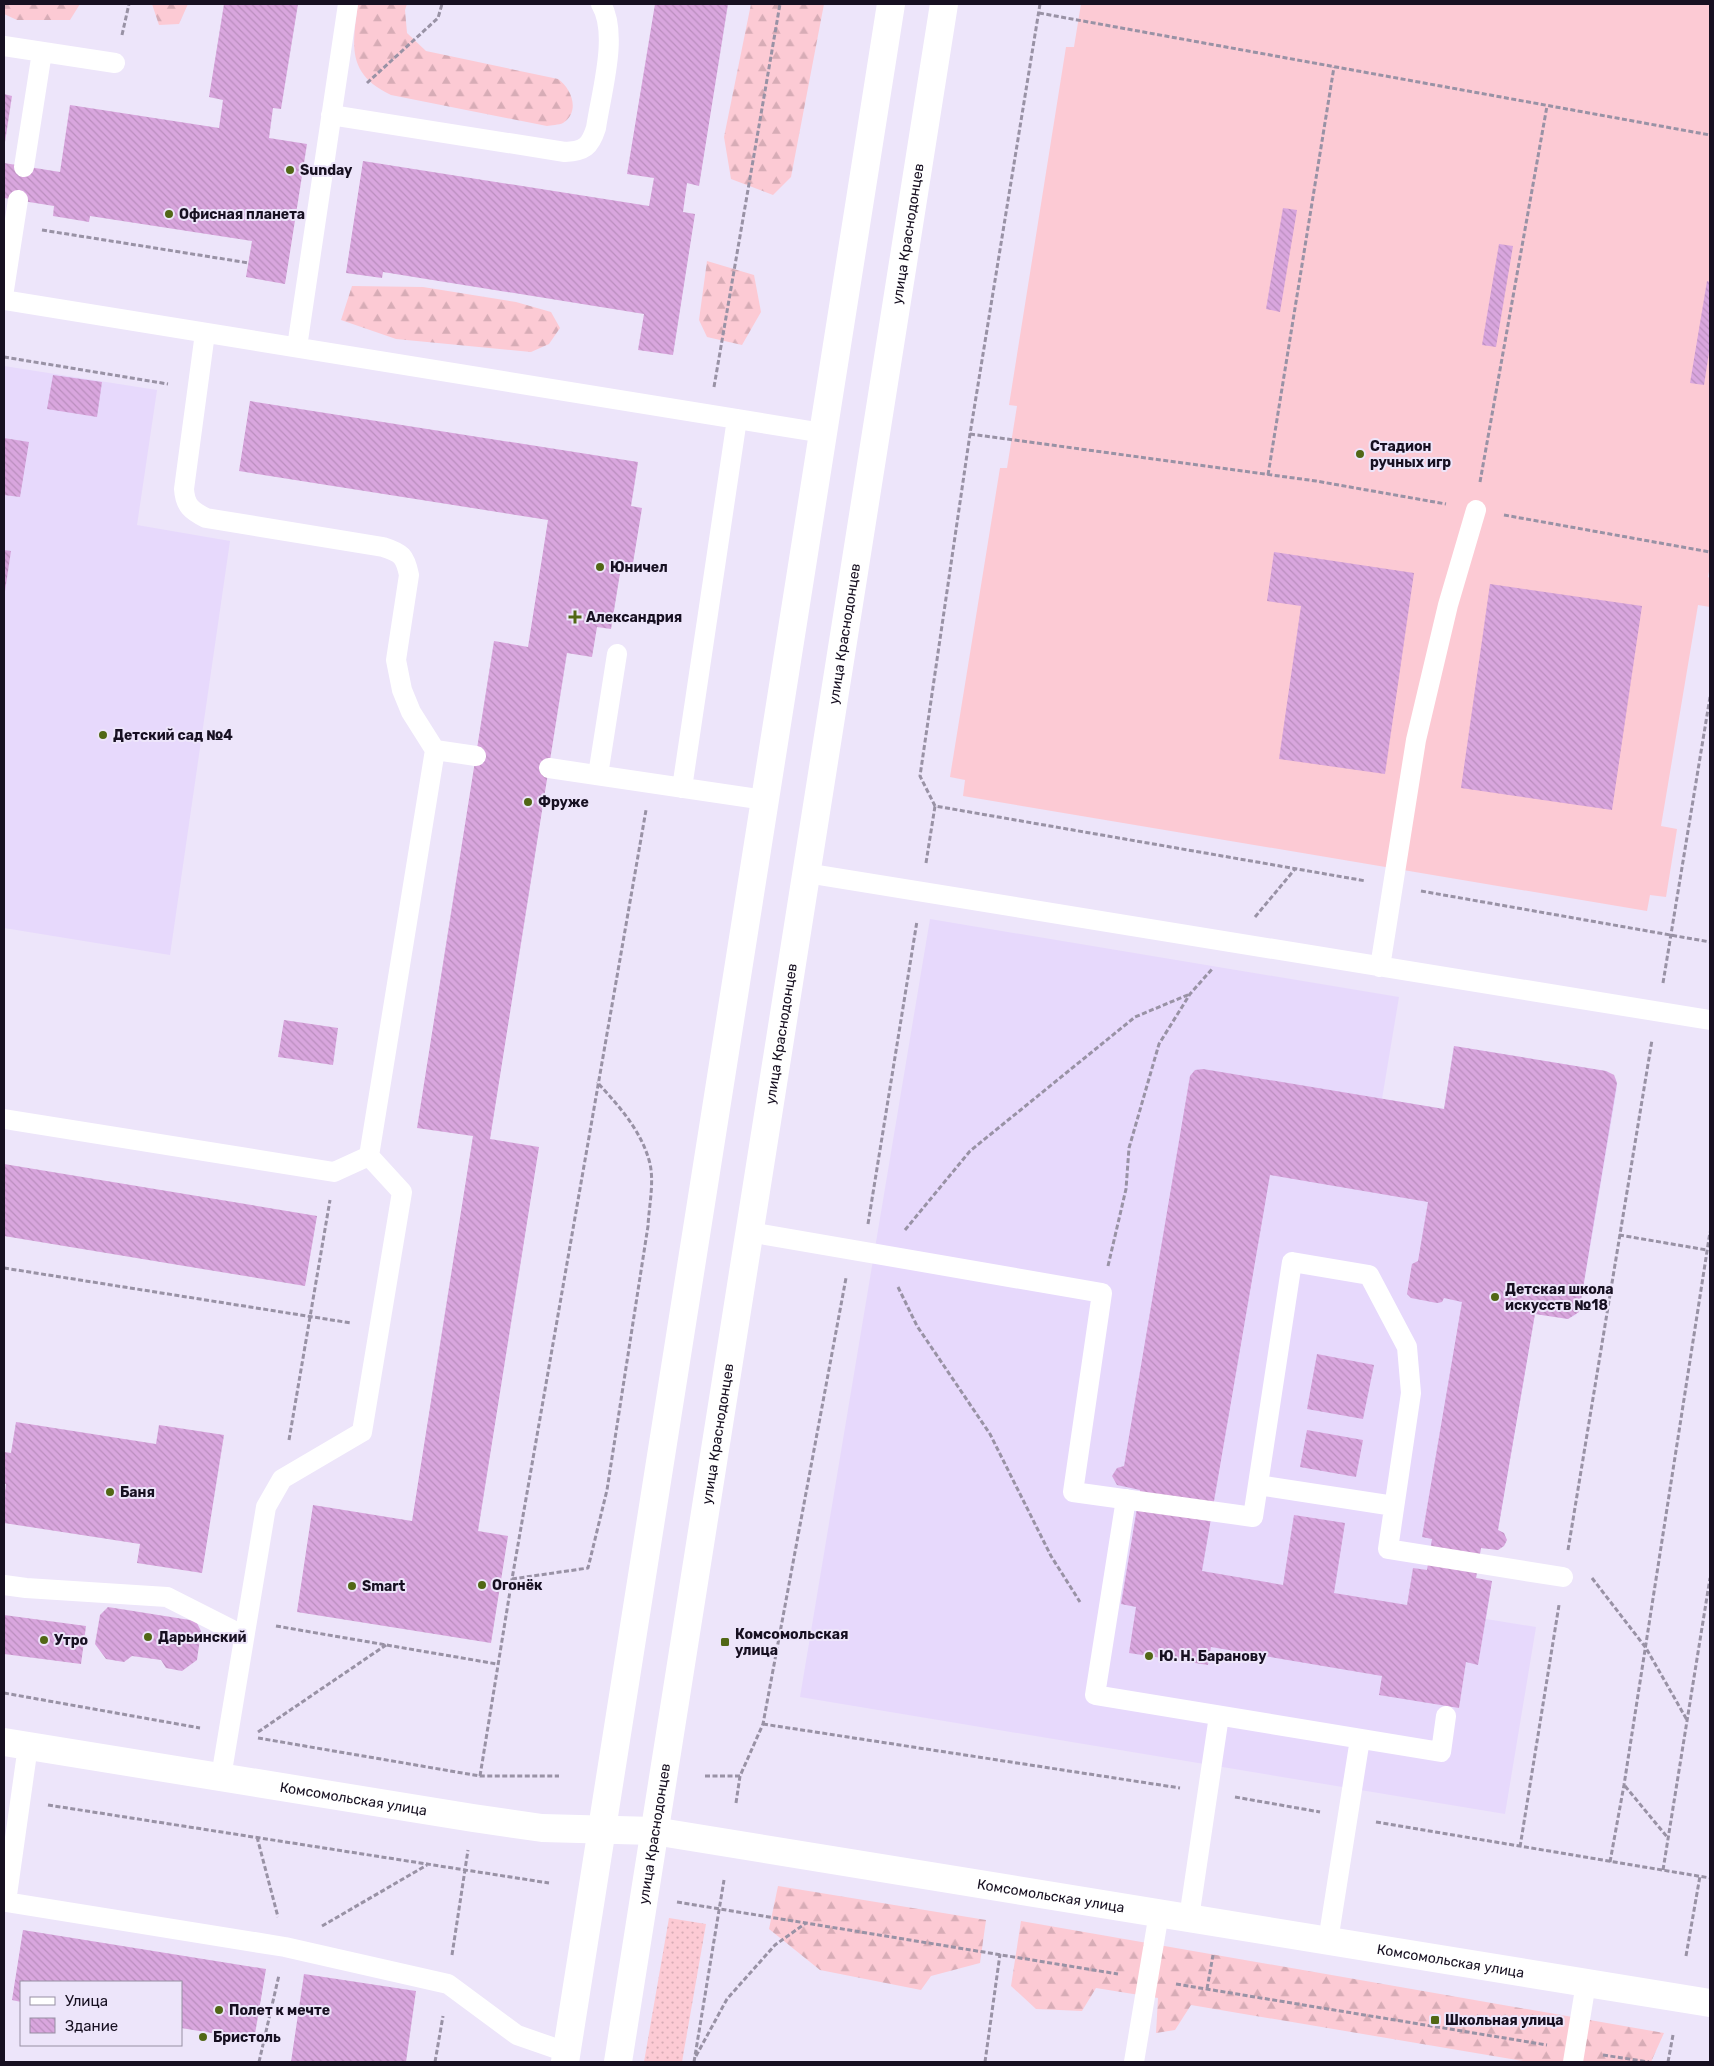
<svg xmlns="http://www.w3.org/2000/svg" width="1714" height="2066" viewBox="0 0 1714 2066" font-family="Rubik,sans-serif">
	<defs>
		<pattern id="grass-dots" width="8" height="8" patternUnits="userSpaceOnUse" patternTransform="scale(1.25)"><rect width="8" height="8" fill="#fccad4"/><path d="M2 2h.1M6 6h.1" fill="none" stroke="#d7acb6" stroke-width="1.8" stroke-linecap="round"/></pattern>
		<pattern id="forest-firs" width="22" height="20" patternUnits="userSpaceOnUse" patternTransform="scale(1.25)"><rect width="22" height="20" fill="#fccad4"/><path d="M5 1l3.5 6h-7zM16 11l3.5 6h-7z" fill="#d7acb6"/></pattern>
		<pattern id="building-back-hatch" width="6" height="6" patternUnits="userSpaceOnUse" patternTransform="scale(1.25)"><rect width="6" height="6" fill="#d9a6de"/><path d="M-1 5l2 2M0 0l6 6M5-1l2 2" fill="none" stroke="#ba8ebe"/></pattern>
	</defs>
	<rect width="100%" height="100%" fill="#ede5fa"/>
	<path fill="#e7d9fc" d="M 4,366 L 157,390 L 137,525 L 230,541 L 170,955 L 4,928 Z
		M 930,919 L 1399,997 L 1382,1099 L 1444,1109 L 1454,1046 L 1606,1071 L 1614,1075 L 1616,1079 L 1617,1088 L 1580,1308 L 1576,1315 L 1568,1319 L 1535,1314 L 1498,1530 L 1504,1533 L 1506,1543 L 1498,1550 L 1481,1548 L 1476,1578 L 1492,1581 L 1486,1619 L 1536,1627 L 1505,1814 L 800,1697 Z"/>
	<path fill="url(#grass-dots)" d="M 669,1918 L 706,1924 L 682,2062 L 644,2062 Z"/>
	<path fill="url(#forest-firs)" d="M 4,4 L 80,4 L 70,20 L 17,20 L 4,14 Z
		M 152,4 L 188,4 L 179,24 L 159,25 Z
		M 358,4 L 407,4 L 405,10 L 407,33 L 426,51 L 558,79 C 571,88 581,111 563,123 C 559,125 551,125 547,126 L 391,95 C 347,74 352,47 358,4 Z
		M 751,4 L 824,4 L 791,177 L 773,195 L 731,179 L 724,137 Z
		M 707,261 L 754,275 L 761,312 L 742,345 L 707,337 L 699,320 Z
		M 352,286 L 423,287 L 516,302 L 551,312 L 560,328 L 549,344 L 531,352 L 396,339 L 341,320 Z
		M 778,1886 L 986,1920 L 980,1963 L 931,1976 L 921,1990 L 820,1970 L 769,1929 Z
		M 1021,1921 L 1664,2033 L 1651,2062 L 1529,2062 L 1191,2005 L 1175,2030 L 1156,2033 L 1158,1998 L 1096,1988 L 1082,2011 L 1036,2009 L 1011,1986 Z"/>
	<path fill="#fccad4" d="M 1081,4 L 1710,4 L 1710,566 L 1708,577 L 1710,578 L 1710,607 L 1698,605 L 1661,826 L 1677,829 L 1666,897 L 1650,895 L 1647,911 L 963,796 L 965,780 L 950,777 L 1000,468 L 1007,468 L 1017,406 L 1009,405 L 1066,47 L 1074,47 Z"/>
	<path fill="url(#building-back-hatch)" fill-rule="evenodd" d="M 224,4 L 298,4 L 281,109 L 273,108 L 269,138 L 307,144 L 285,284 L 246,277 L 252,241 L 90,216 L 89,222 L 53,216 L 54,206 L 4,198 L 4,163 L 60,172 L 70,105 L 219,128 L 223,100 L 209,97 Z
		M 655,4 L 728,4 L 699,186 L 687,183 L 683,212 L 695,214 L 673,355 L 638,350 L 644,314 L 383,272 L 382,278 L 346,273 L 363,161 L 649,206 L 654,178 L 627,174 Z
		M 4,94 L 12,96 L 5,142 L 4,142 Z
		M 1283,208 L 1297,210 L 1280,312 L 1266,309 Z
		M 1499,244 L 1513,246 L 1496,347 L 1482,345 Z
		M 1707,281 L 1710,282 L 1710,346 L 1704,385 L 1690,383 Z
		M 53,375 L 102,382 L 97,417 L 47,409 Z
		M 250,401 L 638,462 L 631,506 L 642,508 L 632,569 L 621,567 L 611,629 L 597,627 L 592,657 L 567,653 L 490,1139 L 539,1147 L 478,1531 L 508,1536 L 491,1643 L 297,1612 L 313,1505 L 412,1521 L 473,1136 L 417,1128 L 494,641 L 528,647 L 548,520 L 239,471 Z
		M 4,438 L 29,442 L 20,497 L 4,495 Z
		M 4,550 L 11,551 L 5,591 L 4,591 Z
		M 1274,552 L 1414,573 L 1385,774 L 1279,759 L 1301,606 L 1267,601 Z
		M 1490,584 L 1642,606 L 1612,810 L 1461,788 Z
		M 284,1020 L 338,1028 L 333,1065 L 278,1057 Z
		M 1454,1046 L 1606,1071 L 1614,1075 L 1617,1083 L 1579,1312 L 1568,1319 L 1535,1314 L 1498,1530 L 1504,1533 L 1507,1540 L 1504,1546 L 1498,1550 L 1481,1548 L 1476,1578 L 1492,1581 L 1478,1665 L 1466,1662 L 1459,1708 L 1379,1695 L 1382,1676 L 1211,1647 L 1208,1665 L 1129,1653 L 1136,1607 L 1121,1604 L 1140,1490 L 1117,1485 L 1112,1476 L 1117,1468 L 1124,1466 L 1190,1076 L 1195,1070 L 1203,1069 L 1444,1109 ZM 1270,1175 L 1428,1202 L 1418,1261 L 1412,1264 L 1407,1294 L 1411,1298 L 1437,1303 L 1442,1302 L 1444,1298 L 1462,1302 L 1422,1537 L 1432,1539 L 1427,1570 L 1413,1568 L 1407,1605 L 1334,1593 L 1345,1523 L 1294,1515 L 1283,1585 L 1202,1571 Z
		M 4,1164 L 317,1216 L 305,1286 L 4,1236 Z
		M 1317,1354 L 1374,1365 L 1363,1419 L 1307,1409 Z
		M 16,1422 L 156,1444 L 159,1425 L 224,1435 L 202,1573 L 137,1563 L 140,1544 L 4,1523 L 4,1500 L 6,1484 L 4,1484 L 4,1452 L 11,1453 Z
		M 1307,1430 L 1363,1440 L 1356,1477 L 1300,1467 Z
		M 108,1607 L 196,1621 L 201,1631 L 197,1660 L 182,1671 L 166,1668 L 161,1660 L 132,1656 L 124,1662 L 106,1659 L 95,1644 L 100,1615 Z
		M 4,1615 L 86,1626 L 81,1664 L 4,1654 Z
		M 23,1930 L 266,1969 L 254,2040 L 181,2028 L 181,1982 L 21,1982 L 21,2002 L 12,2000 Z
		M 304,1974 L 416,1991 L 406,2062 L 291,2062 Z"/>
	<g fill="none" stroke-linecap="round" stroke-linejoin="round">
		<path stroke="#9992a5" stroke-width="3" stroke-dasharray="5 2.5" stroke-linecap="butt" d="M 1040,4 L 970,434 L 920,776 L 935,806 L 1366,881
			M 1039,13 L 1710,135
			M 122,35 L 129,4
			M 367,83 L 438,18 L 442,4
			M 42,230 L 249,263
			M 4,357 L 168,384
			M 714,387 L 780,4
			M 970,434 L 1316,481 L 1446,504
			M 1268,475 L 1334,67
			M 1480,482 L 1547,106
			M 1504,515 L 1710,552
			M 926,863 L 935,806
			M 1421,891 L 1710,942
			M 1255,917 L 1295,869
			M 1663,983 L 1710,697
			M 868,1224 L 917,921
			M 905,1230 L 970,1151 L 1135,1017 L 1190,994
			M 1619,1235 L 1707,1250
			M 1108,1266 L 1126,1189 L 1129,1148 L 1159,1044 L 1190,994 L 1213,968
			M 4,1268 L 351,1323
			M 898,1287 L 917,1326 L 990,1434 L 1051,1556 L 1080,1602
			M 289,1440 L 330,1200
			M 1568,1550 L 1652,1040
			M 1592,1578 L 1646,1648 L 1687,1720
			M 512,1579 L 588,1568 L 607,1490 L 648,1226 C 649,1205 655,1180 649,1160 C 640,1129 618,1105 597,1082
			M 276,1626 L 497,1664
			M 4,1693 L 200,1728
			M 763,1724 L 1180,1788
			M 258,1732 L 386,1645
			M 258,1738 L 480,1776 L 559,1776
			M 480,1776 L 512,1579 L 646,810
			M 705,1776 L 740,1776
			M 1625,1786 L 1668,1838
			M 1235,1797 L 1320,1812
			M 736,1803 L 740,1776 L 763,1724 L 846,1278
			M 48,1805 L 549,1883
			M 1376,1822 L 1710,1878
			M 257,1837 L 278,1917
			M 1520,1847 L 1559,1605
			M 1610,1862 L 1624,1785 L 1710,1232
			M 1663,1870 L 1710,1578
			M 677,1902 L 1118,1974
			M 322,1926 L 427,1865
			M 452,1955 L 468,1850
			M 1686,1956 L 1700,1876
			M 1176,1984 L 1547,2045
			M 1207,1989 L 1213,1955
			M 1603,2055 L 1649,2062
			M 696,2056 L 727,1999 L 775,1945 L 806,1923
			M 259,2062 L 279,1975
			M 435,2062 L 443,2016
			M 694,2062 L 724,1880
			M 985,2062 L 1000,1954
			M 1668,2062 L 1673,2035"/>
		<path stroke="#fff" stroke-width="20" d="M 4,46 L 115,63
			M 331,115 L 565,152 C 584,151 590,147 596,128 C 601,93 619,34 601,4
			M 24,167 L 42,52
			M 4,290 L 18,200
			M 4,300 L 823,433
			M 205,333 L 184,489 C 185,506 192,511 206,518 L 383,547 C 402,553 405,556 409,575 L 396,660 L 402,690 L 411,712 L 435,750 L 369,1156
			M 297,347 L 348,4
			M 435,750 L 476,756
			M 549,768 L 765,800
			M 598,775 L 617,654
			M 682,788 L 737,419
			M 806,873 L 1710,1020
			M 1380,967 L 1416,740 L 1448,605 L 1476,510
			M 4,1119 L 334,1172 L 369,1156
			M 749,1232 L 1102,1293 L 1073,1492 L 1253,1517 L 1292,1262 L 1369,1275 L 1407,1347 L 1411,1393 L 1388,1549 L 1563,1577
			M 1258,1485 L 1394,1506
			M 1126,1499 L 1095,1695 L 1441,1752 L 1446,1716
			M 4,1585 L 26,1588 L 167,1597 L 244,1636
			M 28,1746 L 6,1902 L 285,1947 L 448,1984 L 517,2035 L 566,2052
			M 221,1777 L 266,1507 L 282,1479 L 362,1432 L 402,1192 L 369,1156
			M 1189,1918 L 1219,1716
			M 1328,1941 L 1360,1739
			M 1134,2062 L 1159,1913
			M 1573,2062 L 1586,1983"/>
		<path stroke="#fff" stroke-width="28" id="s1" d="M 4,1742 L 473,1818 L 542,1828 L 654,1831 L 1710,2003"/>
		<g stroke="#fff" stroke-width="28">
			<path d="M 565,2062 L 891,4"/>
			<path id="s2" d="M 618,2062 L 944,4"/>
		</g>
	</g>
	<g fill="#516715" stroke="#ede5fa" stroke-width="2">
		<circle cx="290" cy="170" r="5"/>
		<circle cx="169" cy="214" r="5"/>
		<circle cx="1360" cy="454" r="5"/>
		<circle cx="600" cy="567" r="5"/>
		<path d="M572.5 609.5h5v5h5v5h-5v5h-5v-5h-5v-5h5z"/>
		<circle cx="103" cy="735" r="5"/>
		<circle cx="528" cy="802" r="5"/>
		<circle cx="1495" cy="1297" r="5"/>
		<circle cx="110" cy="1492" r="5"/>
		<circle cx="482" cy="1585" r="5"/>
		<circle cx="352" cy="1586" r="5"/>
		<circle cx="148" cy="1637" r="5"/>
		<circle cx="44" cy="1640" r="5"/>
		<rect x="720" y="1637" width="10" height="10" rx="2.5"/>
		<circle cx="1149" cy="1656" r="5"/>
		<circle cx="219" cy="2010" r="5"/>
		<rect x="1430" y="2015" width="10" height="10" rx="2.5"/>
		<circle cx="203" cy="2037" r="5"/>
	</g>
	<g text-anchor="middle" stroke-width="4" stroke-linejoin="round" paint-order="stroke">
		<g font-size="14" font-weight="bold" fill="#171021" stroke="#ede5fa" text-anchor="start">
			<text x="300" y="175">Sunday</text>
			<text x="179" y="219">Офисная планета</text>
			<text x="1370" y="451">Стадион<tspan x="1370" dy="16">ручных игр</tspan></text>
			<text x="610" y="572">Юничел</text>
			<text x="586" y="622">Александрия</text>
			<text x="113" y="740">Детский сад №4</text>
			<text x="538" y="807">Фруже</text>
			<text x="1505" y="1294">Детская школа<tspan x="1505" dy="16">искусств №18</tspan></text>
			<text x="120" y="1497">Баня</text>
			<text x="492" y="1590">Огонёк</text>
			<text x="362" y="1591">Smart</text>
			<text x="735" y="1639">Комсомольская<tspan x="735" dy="16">улица</tspan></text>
			<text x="158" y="1642">Дарьинский</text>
			<text x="54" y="1645">Утро</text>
			<text x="1159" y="1661">Ю. Н. Баранову</text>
			<text x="229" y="2015">Полет к мечте</text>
			<text x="1445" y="2025">Школьная улица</text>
			<text x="213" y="2042">Бристоль</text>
		</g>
		<g font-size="14" fill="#171021" stroke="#ede5fa">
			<text dy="5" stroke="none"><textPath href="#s2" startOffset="1851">улица Краснодонцев</textPath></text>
			<text dy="5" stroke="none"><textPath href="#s2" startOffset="1446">улица Краснодонцев</textPath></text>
			<text dy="5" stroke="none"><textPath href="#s2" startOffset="1041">улица Краснодонцев</textPath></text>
			<text dy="5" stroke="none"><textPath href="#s2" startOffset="636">улица Краснодонцев</textPath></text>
			<text dy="5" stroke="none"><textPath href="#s1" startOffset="354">Комсомольская улица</textPath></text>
			<text dy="5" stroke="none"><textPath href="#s2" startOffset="231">улица Краснодонцев</textPath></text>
			<text dy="5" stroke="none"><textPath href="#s1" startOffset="1059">Комсомольская улица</textPath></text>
			<text dy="5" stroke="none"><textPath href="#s1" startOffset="1464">Комсомольская улица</textPath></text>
		</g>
	</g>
	<rect width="1714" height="2066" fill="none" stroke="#171021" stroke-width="10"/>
	<rect x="20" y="1981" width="162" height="65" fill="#ede5fa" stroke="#9790a3"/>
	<rect x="30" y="1997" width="25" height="8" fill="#ffffff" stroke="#9790a3"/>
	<text x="65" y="2006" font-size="15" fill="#171021">Улица</text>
	<rect x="30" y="2018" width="25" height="15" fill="url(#building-back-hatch)" stroke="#9790a3"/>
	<text x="65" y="2031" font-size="15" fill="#171021">Здание</text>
</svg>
